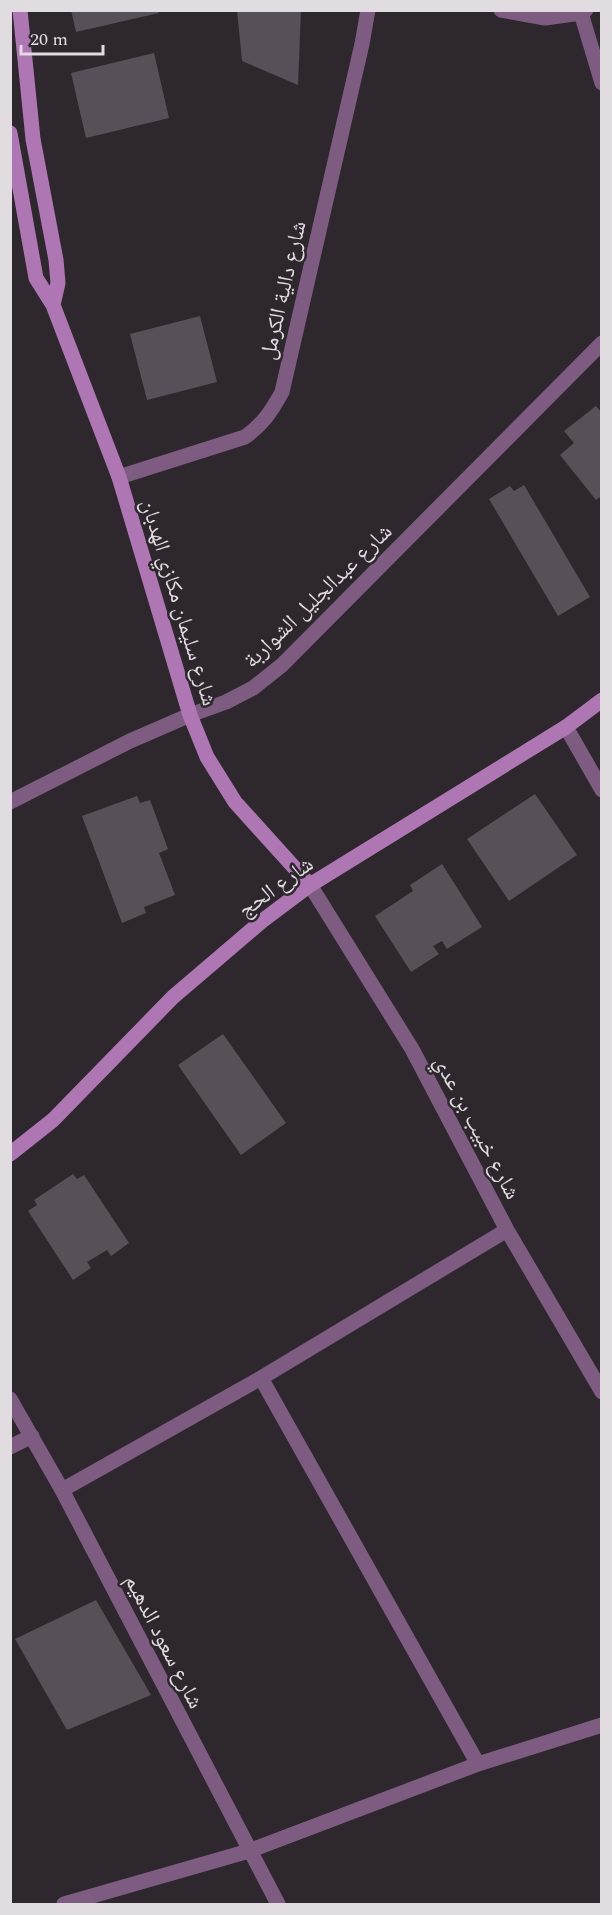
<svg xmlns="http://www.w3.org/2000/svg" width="612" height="1915" viewBox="0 0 612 1915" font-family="Spectral,'Noto Naskh Arabic',serif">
	<rect width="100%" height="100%" fill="#2e272e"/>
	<path fill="#575058" d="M 71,10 L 158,10 L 159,13 L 76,32 Z
		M 237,10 L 301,10 L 298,85 L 242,61 Z
		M 154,53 L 169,118 L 86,138 L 71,73 Z
		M 200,316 L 217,382 L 147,400 L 130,334 Z
		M 596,406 L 602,413 L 602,496 L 596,500 L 560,455 L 574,443 L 564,431 Z
		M 524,485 L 590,597 L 558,616 L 489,499 L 510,486 L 514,491 Z
		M 535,794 L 577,855 L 509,901 L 467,839 Z
		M 137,796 L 140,803 L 150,800 L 168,849 L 159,853 L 175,895 L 144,907 L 146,913 L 122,923 L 82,816 Z
		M 442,864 L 482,927 L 447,949 L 442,941 L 433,946 L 439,954 L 411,972 L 375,916 L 413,891 L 410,885 Z
		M 223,1034 L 286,1123 L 241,1155 L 178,1065 Z
		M 73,1174 L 77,1179 L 84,1175 L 129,1243 L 111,1256 L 107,1250 L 87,1262 L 91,1268 L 73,1280 L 28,1211 L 37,1205 L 34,1200 Z
		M 96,1600 L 151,1695 L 67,1730 L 15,1639 Z"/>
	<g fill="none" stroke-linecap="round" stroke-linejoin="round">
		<path stroke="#7e5c81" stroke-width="15" d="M 501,10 L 545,18 L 581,13 L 586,10
			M 581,13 L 602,83
			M 119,477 L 245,437 C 263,424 271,412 282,392 L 362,44 L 368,10
			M 566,727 L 602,790
			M 10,802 L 130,741 L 190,715 L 226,702 L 253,688 L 282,665 L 602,343
			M 310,885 L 412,1049 L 507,1230 L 602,1392
			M 261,1378 L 478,1764
			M 10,1399 L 62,1490 L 278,1904
			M 10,1447 L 32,1436
			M 62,1490 L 261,1378 L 507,1230
			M 64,1904 L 249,1851 L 478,1764 L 602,1725"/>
		<path stroke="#ae76b2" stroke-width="15" d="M 20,10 L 33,139 L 56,260 L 58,283 L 53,305
			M 10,133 L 36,278 L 53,305 L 119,477 L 190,715 L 207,757 L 235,802 L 310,885
			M 10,1154 L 53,1120 L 173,997 L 262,921 L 310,885 L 566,727 L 602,700"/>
	</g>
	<g text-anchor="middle" stroke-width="5" stroke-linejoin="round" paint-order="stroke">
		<g font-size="22" fill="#e0dce0" stroke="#2e272e">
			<text transform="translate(282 290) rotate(-77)" y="8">شارع دالية الكرمل</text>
			<text transform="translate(317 595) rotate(-44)" y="8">شارع عبدالجليل الشواربة</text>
			<text transform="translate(180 602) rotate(73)" y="8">شارع سليمان مكازي الهدبان</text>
			<text transform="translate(275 886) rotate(-36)" y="8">شارع الحج</text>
			<text transform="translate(478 1127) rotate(62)" y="8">شارع خبيب بن عدي</text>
			<text transform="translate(165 1641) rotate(63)" y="8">شارع سعود الدهيم</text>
		</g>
	</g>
	<rect width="612" height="1915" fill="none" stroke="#e0dce0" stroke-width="24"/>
	<path d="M21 45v9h82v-9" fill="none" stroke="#e0dce0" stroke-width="3"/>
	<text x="30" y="45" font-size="18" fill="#e0dce0" stroke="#2e272e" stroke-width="4.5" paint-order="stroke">20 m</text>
</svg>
